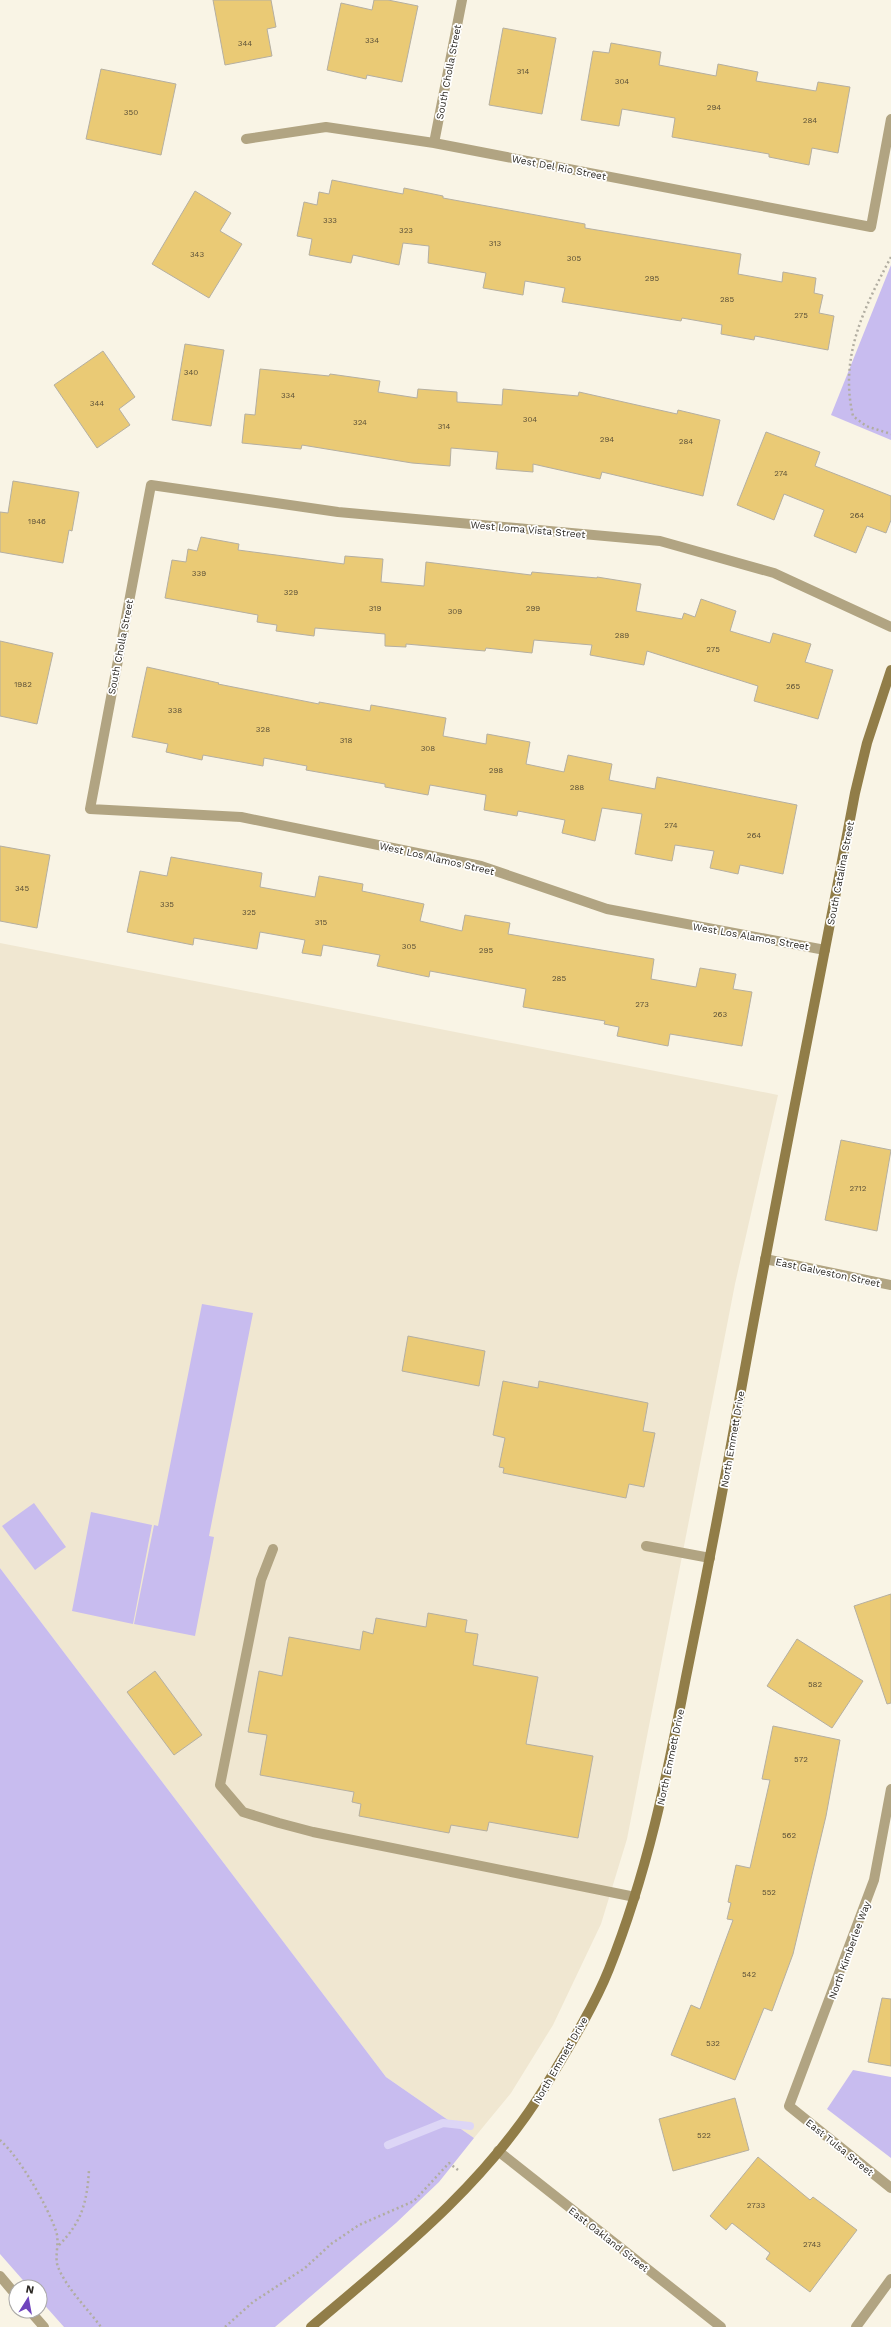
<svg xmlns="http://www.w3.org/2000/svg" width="891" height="2327" viewBox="0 0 891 2327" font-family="'Work Sans',sans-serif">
	<rect width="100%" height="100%" fill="#f9f4e5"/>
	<path fill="#f0e7d1" d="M 0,943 L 778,1095 L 735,1284 L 627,1839 L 601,1924 L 553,2025 L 511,2093 L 474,2138 L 386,2077 L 0,1568 Z"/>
	<path fill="#c8bcef" d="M 891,265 L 891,440 L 831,415 Z
		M 202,1304 L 253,1313 L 209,1536 L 214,1537 L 195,1636 L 134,1624 L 154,1525 L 158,1526 Z
		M 34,1503 L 66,1547 L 35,1570 L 2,1526 Z
		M 91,1512 L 152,1525 L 133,1624 L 72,1611 Z
		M 0,1568 L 386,2077 L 474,2138 L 439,2182 L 396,2223 L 275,2327 L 64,2327 L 40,2300 L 40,2287 L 29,2287 L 0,2254 Z
		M 853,2070 L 891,2077 L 891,2158 L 827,2109 Z"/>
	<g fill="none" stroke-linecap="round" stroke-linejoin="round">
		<path stroke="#ddd6f6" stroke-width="8" d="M 388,2145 L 443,2123 L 470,2126"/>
	</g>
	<path fill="#eaca75" stroke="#b5afa1" d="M 213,0 L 271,0 L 276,27 L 267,29 L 272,56 L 225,65 Z
		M 374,0 L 388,0 L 418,6 L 402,82 L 367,75 L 366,79 L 327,70 L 341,3 L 372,10 Z
		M 503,28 L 556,38 L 542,114 L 489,105 Z
		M 611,43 L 661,52 L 659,65 L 716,76 L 718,64 L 758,72 L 756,81 L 816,91 L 818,82 L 850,87 L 838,153 L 812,148 L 809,165 L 769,157 L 769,154 L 672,137 L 675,118 L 622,109 L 619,126 L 581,120 L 593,51 L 609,53 Z
		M 101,69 L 176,84 L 161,155 L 86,139 Z
		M 332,180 L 403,194 L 404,188 L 443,196 L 443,198 L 585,224 L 585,228 L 741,254 L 738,274 L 782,282 L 783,272 L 816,278 L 814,293 L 823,295 L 819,313 L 834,316 L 828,350 L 755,336 L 754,340 L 721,334 L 722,325 L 682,318 L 681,321 L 562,302 L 565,288 L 525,281 L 523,295 L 483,288 L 486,273 L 428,263 L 429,246 L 403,243 L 399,265 L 353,255 L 351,263 L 309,255 L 312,239 L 297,236 L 304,202 L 317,205 L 319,192 L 329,194 Z
		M 195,191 L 231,213 L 220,231 L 242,244 L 209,298 L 152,264 Z
		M 185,344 L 224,350 L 211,426 L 172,420 Z
		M 103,351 L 135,397 L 119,409 L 130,425 L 97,448 L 54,385 Z
		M 260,369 L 329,376 L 330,374 L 380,381 L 378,392 L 417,398 L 418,389 L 457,392 L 457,402 L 502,405 L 503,389 L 578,396 L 579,392 L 677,414 L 678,410 L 720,420 L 703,496 L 602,472 L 600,479 L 533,464 L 533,472 L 496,469 L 498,452 L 451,448 L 450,466 L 412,463 L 302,445 L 301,449 L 242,443 L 245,414 L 255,415 Z
		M 766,432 L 820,452 L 815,466 L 891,496 L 891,520 L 886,533 L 867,526 L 856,553 L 814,536 L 824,510 L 784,494 L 774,520 L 737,505 Z
		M 13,481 L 79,492 L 72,531 L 69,530 L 63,563 L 0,552 L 0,512 L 8,513 Z
		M 201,537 L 239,544 L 238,550 L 344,564 L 345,556 L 383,559 L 381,582 L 424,586 L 426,562 L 531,575 L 532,572 L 597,578 L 597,577 L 641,584 L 636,611 L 682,619 L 684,613 L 695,617 L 701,599 L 736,611 L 730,631 L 770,643 L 773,633 L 811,644 L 805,662 L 833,670 L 818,719 L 754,701 L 758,686 L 647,651 L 644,665 L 590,655 L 592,645 L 534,640 L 532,653 L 486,648 L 485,651 L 406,644 L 406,647 L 385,646 L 385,634 L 315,628 L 314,636 L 276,631 L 277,625 L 257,622 L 258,615 L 165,598 L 172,560 L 186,562 L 188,549 L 197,551 Z
		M 0,641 L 53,653 L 37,724 L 0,716 Z
		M 147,667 L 219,683 L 218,684 L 319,704 L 319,702 L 370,711 L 371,705 L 446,718 L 443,736 L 486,744 L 487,734 L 530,742 L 526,764 L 564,772 L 568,755 L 612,764 L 609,780 L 655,789 L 657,777 L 797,805 L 783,874 L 740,865 L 738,874 L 710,868 L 714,851 L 675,845 L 672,861 L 635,854 L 642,814 L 602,808 L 595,841 L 562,833 L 565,820 L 518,811 L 517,816 L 484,810 L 486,795 L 430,785 L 428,795 L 385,787 L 385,784 L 306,770 L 307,766 L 264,758 L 263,766 L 203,755 L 202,760 L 166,752 L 168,744 L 132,737 Z
		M 0,846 L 50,855 L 37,928 L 0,921 Z
		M 171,857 L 262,873 L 260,887 L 315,897 L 319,876 L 363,884 L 362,891 L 424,904 L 420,921 L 462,931 L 465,915 L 510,923 L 508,934 L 654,959 L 651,979 L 696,987 L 700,968 L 736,974 L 733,989 L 752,992 L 742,1046 L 670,1034 L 668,1046 L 617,1036 L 619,1027 L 604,1024 L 605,1021 L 523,1007 L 526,989 L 430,971 L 429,977 L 377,966 L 380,955 L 323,945 L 321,956 L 302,953 L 305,940 L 260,932 L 257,949 L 194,938 L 193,945 L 127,932 L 140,871 L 167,876 Z
		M 841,1140 L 891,1150 L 877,1231 L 825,1220 Z
		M 408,1336 L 485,1351 L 479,1386 L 402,1371 Z
		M 503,1381 L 538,1388 L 539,1381 L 648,1403 L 643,1431 L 655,1433 L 644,1487 L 629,1484 L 626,1498 L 503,1473 L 504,1468 L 499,1467 L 505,1438 L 493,1435 Z
		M 891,1594 L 891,1703 L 887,1704 L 854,1606 Z
		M 428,1613 L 467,1620 L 465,1632 L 478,1634 L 473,1665 L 538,1677 L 526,1744 L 593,1756 L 578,1838 L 489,1822 L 487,1831 L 451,1825 L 449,1833 L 359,1816 L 361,1804 L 352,1802 L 354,1792 L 260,1775 L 267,1735 L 248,1732 L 259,1671 L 282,1676 L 289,1637 L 360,1650 L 363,1631 L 373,1634 L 376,1618 L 426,1627 Z
		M 797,1639 L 863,1681 L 832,1728 L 767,1686 Z
		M 155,1671 L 202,1735 L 174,1755 L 127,1692 Z
		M 773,1726 L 840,1740 L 826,1816 L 793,1954 L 772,2011 L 764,2008 L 735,2080 L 671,2055 L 691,2005 L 700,2009 L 733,1920 L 727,1919 L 731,1903 L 728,1902 L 736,1865 L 750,1868 L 770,1780 L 762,1779 Z
		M 882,1998 L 891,1999 L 891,2066 L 868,2062 Z
		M 735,2098 L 749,2150 L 673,2171 L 659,2119 Z
		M 758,2157 L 810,2200 L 813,2197 L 857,2230 L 810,2292 L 766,2259 L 770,2253 L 732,2223 L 726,2230 L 710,2216 Z"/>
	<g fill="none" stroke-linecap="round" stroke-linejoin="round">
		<path stroke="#b1ada1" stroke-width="2.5" stroke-dasharray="2 3" stroke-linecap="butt" d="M 891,257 C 864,308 839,357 853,416 L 866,426 L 891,434
			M 0,2140 C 20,2158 47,2205 56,2231 C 60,2242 54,2257 58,2267 C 67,2289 87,2308 101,2327
			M 59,2245 C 82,2222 87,2202 89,2170
			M 225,2327 L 253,2302 L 305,2268 L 331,2244 L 359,2225 L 414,2201 L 449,2163 L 458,2170"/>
		<path stroke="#b1a482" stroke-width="10" d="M 646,1546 L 710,1558
			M 273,1549 L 261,1580 L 220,1785 L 243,1812 L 279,1823 L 313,1832 L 635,1897"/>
		<path stroke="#b1a482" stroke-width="10" d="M 246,139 L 326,127 L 434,143 L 871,227 L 891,119
			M 434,143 L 462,0
			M 825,950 L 607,909 L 481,866 L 241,817 L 90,809 L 151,485 L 338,512 L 660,541 L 774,573 L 891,627
			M 765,1259 L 891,1285
			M 891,1789 L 874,1880 L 789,2106 L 891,2188
			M 498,2151 L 721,2327
			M 0,2276 L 16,2295
			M 30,2311 L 44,2327
			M 856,2327 L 891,2279"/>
		<path stroke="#917d48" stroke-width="10" d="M 311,2327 C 396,2255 486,2184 545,2087 C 566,2052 594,2007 609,1969 C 647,1874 667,1777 686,1677 C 705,1584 723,1490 740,1396 C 776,1195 817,994 855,793 L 867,743 L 891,670"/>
	</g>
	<g text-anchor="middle" stroke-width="3.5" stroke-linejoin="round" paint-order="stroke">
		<g font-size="8" fill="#5b5038">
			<text x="372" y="43">334</text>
			<text x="245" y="46">344</text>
			<text x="523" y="74">314</text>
			<text x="622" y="84">304</text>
			<text x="714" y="110">294</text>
			<text x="131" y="115">350</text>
			<text x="810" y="123">284</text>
			<text x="330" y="223">333</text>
			<text x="406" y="233">323</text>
			<text x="495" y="246">313</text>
			<text x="197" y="257">343</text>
			<text x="574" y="261">305</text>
			<text x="652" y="281">295</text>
			<text x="727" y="302">285</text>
			<text x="801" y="318">275</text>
			<text x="191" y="375">340</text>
			<text x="288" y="398">334</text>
			<text x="97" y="406">344</text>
			<text x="530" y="422">304</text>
			<text x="360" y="425">324</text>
			<text x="444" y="429">314</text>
			<text x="607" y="442">294</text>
			<text x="686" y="444">284</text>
			<text x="781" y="476">274</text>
			<text x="857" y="518">264</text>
			<text x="37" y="524">1946</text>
			<text x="199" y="576">339</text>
			<text x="291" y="595">329</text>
			<text x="375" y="611">319</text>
			<text x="533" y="611">299</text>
			<text x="455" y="614">309</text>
			<text x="622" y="638">289</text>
			<text x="713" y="652">275</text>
			<text x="23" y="687">1982</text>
			<text x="793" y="689">265</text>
			<text x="175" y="713">338</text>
			<text x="263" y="732">328</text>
			<text x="346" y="743">318</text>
			<text x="428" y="751">308</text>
			<text x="496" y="773">298</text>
			<text x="577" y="790">288</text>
			<text x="671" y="828">274</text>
			<text x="754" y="838">264</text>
			<text x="22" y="891">345</text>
			<text x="167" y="907">335</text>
			<text x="249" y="915">325</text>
			<text x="321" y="925">315</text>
			<text x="409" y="949">305</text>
			<text x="486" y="953">295</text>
			<text x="559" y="981">285</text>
			<text x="642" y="1007">273</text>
			<text x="720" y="1017">263</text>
			<text x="858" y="1191">2712</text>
			<text x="815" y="1687">582</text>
			<text x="801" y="1762">572</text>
			<text x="789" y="1838">562</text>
			<text x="769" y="1895">552</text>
			<text x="749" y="1977">542</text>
			<text x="713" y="2046">532</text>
			<text x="704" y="2138">522</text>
			<text x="756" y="2208">2733</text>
			<text x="812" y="2247">2743</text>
		</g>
		<g font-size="10" fill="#2b2823" stroke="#fff">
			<text transform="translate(448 72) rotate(-79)" y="4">South Cholla Street</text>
			<text transform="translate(559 167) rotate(11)" y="4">West Del Rio Street</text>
			<text transform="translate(528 529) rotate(5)" y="4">West Loma Vista Street</text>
			<text transform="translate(120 647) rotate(-79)" y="4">South Cholla Street</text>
			<text transform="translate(437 858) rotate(13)" y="4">West Los Alamos Street</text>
			<text transform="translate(840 873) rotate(-79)" y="4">South Catalina Street</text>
			<text transform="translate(751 936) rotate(10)" y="4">West Los Alamos Street</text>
			<text transform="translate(828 1272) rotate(12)" y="4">East Galveston Street</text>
			<text transform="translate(732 1439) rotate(-80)" y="4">North Emmett Drive</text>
			<text transform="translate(670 1757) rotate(-78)" y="4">North Emmett Drive</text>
			<text transform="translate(849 1950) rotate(-70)" y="4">North Kimberlee Way</text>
			<text transform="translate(560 2060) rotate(-60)" y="4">North Emmett Drive</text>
			<text transform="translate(840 2147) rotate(39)" y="4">East Tulsa Street</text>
			<text transform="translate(609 2239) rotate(38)" y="4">East Oakland Street</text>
		</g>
	</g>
	<g transform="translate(28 2299) rotate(11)"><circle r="19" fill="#ffffff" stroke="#aaa9a7"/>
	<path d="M0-3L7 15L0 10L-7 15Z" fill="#6f44bd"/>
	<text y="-6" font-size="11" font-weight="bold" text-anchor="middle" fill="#2b2823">N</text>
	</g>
</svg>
